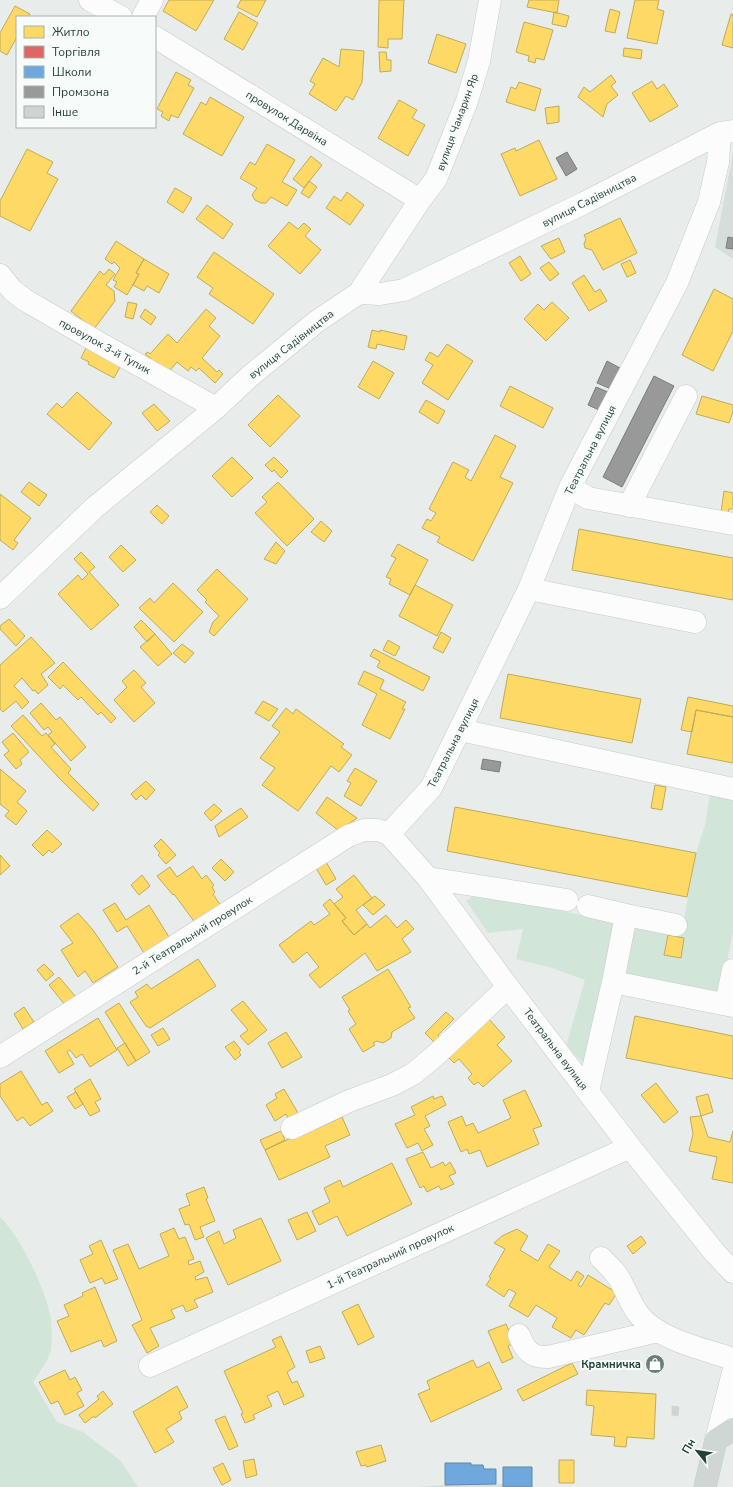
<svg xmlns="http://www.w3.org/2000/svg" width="733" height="1487" viewBox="0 0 733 1487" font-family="'Nunito Sans',sans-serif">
	<rect width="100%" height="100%" fill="#e8edeb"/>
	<path fill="#d6dedb" d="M 733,153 L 733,259 L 715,247 Z
		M 503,1484 L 503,1487 L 417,1487 L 445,1485 Z"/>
	<path fill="#d1e6d8" d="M 710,794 L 733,798 L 733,932 L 720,997 L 619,978 L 629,921 L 682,930 L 696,853 L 705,825 Z
		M 477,893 L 619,923 L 583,1063 L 566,1046 L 585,980 L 549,967 L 516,959 L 523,929 L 488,933 L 466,901 Z
		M 0,1217 C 21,1237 43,1285 50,1314 C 52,1319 52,1344 51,1350 C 48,1361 39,1373 33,1382 L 57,1422 L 83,1432 L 121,1461 L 138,1487 L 0,1487 Z"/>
	<path fill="#ffd966" stroke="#bdac59" d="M 169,0 L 214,0 L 196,31 L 163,11 Z
		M 241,0 L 266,0 L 257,17 L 237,7 Z
		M 379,0 L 404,0 L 402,39 L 388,39 L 388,48 L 378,47 Z
		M 529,0 L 559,0 L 557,13 L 527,7 Z
		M 635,0 L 659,0 L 657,9 L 664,11 L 657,44 L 627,38 Z
		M 15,6 L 30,14 L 28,17 L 17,17 L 17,37 L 7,55 L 0,51 L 0,33 Z
		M 610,9 L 620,12 L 615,33 L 605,31 Z
		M 239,12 L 258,23 L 243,50 L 224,39 Z
		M 554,12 L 569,16 L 566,27 L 552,24 Z
		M 731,14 L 733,14 L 733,48 L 722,45 Z
		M 524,22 L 553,30 L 544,60 L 536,58 L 535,63 L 528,61 L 529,56 L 516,52 Z
		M 437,34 L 466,44 L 456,73 L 428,63 Z
		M 624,48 L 642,50 L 641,59 L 623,56 Z
		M 341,49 L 364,51 L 362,82 L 353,100 L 346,96 L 336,111 L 309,94 L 315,84 L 310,81 L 323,58 L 339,67 Z
		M 379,52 L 386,52 L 387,60 L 391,60 L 391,71 L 380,72 Z
		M 176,72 L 191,80 L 188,85 L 194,88 L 178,118 L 171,115 L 169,121 L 161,116 L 163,112 L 157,109 Z
		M 611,75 L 616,82 L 611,86 L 618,95 L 607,104 L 603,117 L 578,97 L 584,87 L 590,92 Z
		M 652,81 L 657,89 L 664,84 L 678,106 L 650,122 L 632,93 Z
		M 519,82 L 541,89 L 535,111 L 506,102 L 511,87 L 516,89 Z
		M 210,97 L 244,117 L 222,156 L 183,134 L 201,102 L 206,105 Z
		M 399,100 L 417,110 L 412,118 L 425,125 L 408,156 L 378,138 Z
		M 559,106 L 559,122 L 547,124 L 545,108 Z
		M 539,140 L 557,179 L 520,196 L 501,154 L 515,148 L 516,151 Z
		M 267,144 L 295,160 L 282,182 L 297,190 L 287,206 L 271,197 L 266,203 L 261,203 L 255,200 L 252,195 L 257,188 L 240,178 L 250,162 L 255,165 Z
		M 27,149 L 53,162 L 47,173 L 58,179 L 30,231 L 0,216 L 0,201 Z
		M 311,156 L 322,165 L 304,188 L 293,179 Z
		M 309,181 L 317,187 L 309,198 L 301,193 Z
		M 175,188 L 192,198 L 183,213 L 167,202 Z
		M 347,192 L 364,205 L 350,225 L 326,208 L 334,196 L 341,201 Z
		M 207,205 L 233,224 L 223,239 L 196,219 Z
		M 620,218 L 637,253 L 603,270 L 592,250 L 585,248 L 584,244 L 586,239 L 584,235 Z
		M 289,222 L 298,229 L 304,223 L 311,229 L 305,236 L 321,250 L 300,274 L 268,246 Z
		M 559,238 L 565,252 L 551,259 L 541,246 Z
		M 116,241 L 144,259 L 136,273 L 139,274 L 127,295 L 114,287 L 117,282 L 113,280 L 120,268 L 114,262 L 112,264 L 105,259 Z
		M 214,252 L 274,294 L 253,324 L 209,294 L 213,288 L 197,277 Z
		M 520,256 L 531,274 L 521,281 L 509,263 Z
		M 144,259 L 169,274 L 159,293 L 147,286 L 144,291 L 133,285 L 139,274 L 136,273 Z
		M 630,260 L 636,273 L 627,277 L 621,264 Z
		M 549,262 L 559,274 L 550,281 L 540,268 Z
		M 109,269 L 115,274 L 106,285 L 114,291 L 115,301 L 94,329 L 71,311 L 100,271 L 104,275 Z
		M 584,275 L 595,292 L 600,289 L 607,301 L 589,311 L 572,283 Z
		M 714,289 L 733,299 L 733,331 L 713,371 L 682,355 Z
		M 128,302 L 137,304 L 133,319 L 125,317 Z
		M 552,302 L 569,318 L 546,341 L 524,319 L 538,304 L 544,310 Z
		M 145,309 L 156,317 L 151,325 L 140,317 Z
		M 206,309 L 216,318 L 209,326 L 220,336 L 202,358 L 217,372 L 219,370 L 223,374 L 215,383 L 199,368 L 196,371 L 191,367 L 188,371 L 177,362 L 168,373 L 145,354 L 148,352 L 150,354 L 168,334 L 177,343 Z
		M 372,330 L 380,332 L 380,330 L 407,336 L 404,350 L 377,344 L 376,349 L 368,347 Z
		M 447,344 L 473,361 L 448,400 L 422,383 L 433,365 L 425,360 L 430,352 L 438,357 Z
		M 86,348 L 121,365 L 114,378 L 88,364 L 89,362 L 81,358 Z
		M 373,361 L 394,373 L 379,399 L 358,387 Z
		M 510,386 L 553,408 L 543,428 L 500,406 Z
		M 77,392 L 112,423 L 89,450 L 47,414 L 57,403 L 62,408 Z
		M 278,395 L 300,416 L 270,447 L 248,425 Z
		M 702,396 L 733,405 L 733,412 L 729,423 L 696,414 Z
		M 426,400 L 445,411 L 438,424 L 419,412 Z
		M 154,404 L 170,421 L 157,431 L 142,413 Z
		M 495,435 L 516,446 L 500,477 L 513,483 L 473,561 L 437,542 L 440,537 L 422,528 L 427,519 L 431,521 L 436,513 L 429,509 L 453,462 L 469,470 L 465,477 L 471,481 Z
		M 232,457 L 253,478 L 232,497 L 212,476 Z
		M 274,457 L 288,471 L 281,478 L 274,470 L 272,472 L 265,465 Z
		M 29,482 L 47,495 L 39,506 L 21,492 Z
		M 278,482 L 314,519 L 287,546 L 255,513 L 267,502 L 262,497 Z
		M 724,491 L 733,493 L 733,509 L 729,509 L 728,513 L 721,512 Z
		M 0,494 L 31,518 L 14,540 L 18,543 L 13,550 L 0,540 Z
		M 157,505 L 169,516 L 162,524 L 150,512 Z
		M 321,521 L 332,531 L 324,542 L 311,532 Z
		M 579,529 L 733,558 L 733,600 L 572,570 Z
		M 276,542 L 285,551 L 276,564 L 264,559 Z
		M 398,544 L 428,560 L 410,595 L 389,584 L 391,579 L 386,577 L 396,558 L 391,556 Z
		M 121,545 L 136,560 L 123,572 L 109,557 Z
		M 81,552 L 95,567 L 89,572 L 119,605 L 91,630 L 58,594 L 78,575 L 82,580 L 88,574 L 74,559 Z
		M 217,569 L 248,599 L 214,636 L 209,632 L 213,622 L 219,616 L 205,602 L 207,600 L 197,590 Z
		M 173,583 L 203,612 L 174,642 L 139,608 L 150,598 L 154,603 Z
		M 415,585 L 453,605 L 437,636 L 399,616 Z
		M 9,619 L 25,636 L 16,646 L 0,629 L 0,626 Z
		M 141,620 L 155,634 L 147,642 L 134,627 Z
		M 441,632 L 451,638 L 443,653 L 433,648 Z
		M 155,634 L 172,654 L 158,666 L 140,647 Z
		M 31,637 L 55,663 L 41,674 L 48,685 L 38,694 L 35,690 L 33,691 L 22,678 L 14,686 L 29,702 L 22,709 L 16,701 L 3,712 L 0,709 L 0,665 Z
		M 388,640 L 400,647 L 395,656 L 383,650 Z
		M 182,644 L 194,653 L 185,663 L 173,653 Z
		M 374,649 L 430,677 L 423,691 L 377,667 L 380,661 L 370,656 Z
		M 63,662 L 116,718 L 111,723 L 101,712 L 98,715 L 81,697 L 78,700 L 63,685 L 60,689 L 48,677 Z
		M 134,670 L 146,683 L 141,687 L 155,703 L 134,722 L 114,700 L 127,687 L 122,681 Z
		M 364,671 L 384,680 L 380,689 L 406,702 L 402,709 L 405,709 L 390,739 L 362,725 L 377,694 L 358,684 Z
		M 508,674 L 641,699 L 632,743 L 500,718 Z
		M 688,697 L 733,706 L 733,717 L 696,710 L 692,732 L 681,730 Z
		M 263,701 L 278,709 L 269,721 L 255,713 Z
		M 41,703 L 56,720 L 60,717 L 86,747 L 71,761 L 48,735 L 52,732 L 48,727 L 44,730 L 30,713 Z
		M 286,708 L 293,714 L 296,709 L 344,744 L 341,747 L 352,755 L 339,772 L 331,766 L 298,811 L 262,785 L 275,768 L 260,758 L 280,732 L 272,726 Z
		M 696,710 L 733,717 L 733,763 L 687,754 Z
		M 23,715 L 42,736 L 46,733 L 55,744 L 51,747 L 71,769 L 68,773 L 99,804 L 93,811 L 61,780 L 11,726 Z
		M 13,733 L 29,752 L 20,760 L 22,764 L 16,769 L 4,755 L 9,751 L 2,742 Z
		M 355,768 L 377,781 L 361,806 L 344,796 L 351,783 L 347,781 Z
		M 0,769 L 26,791 L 17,802 L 27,811 L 16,825 L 5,816 L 9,811 L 0,804 Z
		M 146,781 L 155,790 L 146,800 L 141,795 L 136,800 L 131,794 Z
		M 655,785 L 666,787 L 662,810 L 651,808 Z
		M 327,797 L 357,818 L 339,831 L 316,813 Z
		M 214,804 L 222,811 L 211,821 L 204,813 Z
		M 455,807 L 696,853 L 687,897 L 447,851 Z
		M 241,808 L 248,817 L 219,837 L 215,826 Z
		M 47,830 L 62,844 L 52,853 L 49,850 L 43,856 L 32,845 Z
		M 161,839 L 176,855 L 166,864 L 158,855 L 160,853 L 154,846 Z
		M 0,855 L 10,866 L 0,875 Z
		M 221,859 L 234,872 L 225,881 L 212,868 Z
		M 326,862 L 336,879 L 326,885 L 316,868 Z
		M 193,866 L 202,879 L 206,875 L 214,885 L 212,887 L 215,892 L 213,894 L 221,906 L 196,924 L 174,894 L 173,895 L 157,876 L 170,867 L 177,877 Z
		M 142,875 L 150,886 L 139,895 L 131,885 Z
		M 354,875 L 372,898 L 356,910 L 367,924 L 354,935 L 342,921 L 346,918 L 334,904 L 343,897 L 336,889 Z
		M 375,896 L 385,905 L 373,915 L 363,905 Z
		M 330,899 L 346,918 L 342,921 L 354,935 L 367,924 L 370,928 L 386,915 L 397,928 L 406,920 L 414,929 L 402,939 L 411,952 L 377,971 L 365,953 L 320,988 L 309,975 L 319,967 L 307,952 L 293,963 L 279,945 L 311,921 L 314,925 L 330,914 L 323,905 Z
		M 115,903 L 126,920 L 149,905 L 169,937 L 144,953 L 127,926 L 117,932 L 103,910 Z
		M 78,913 L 93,930 L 118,967 L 93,983 L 85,971 L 78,977 L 61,950 L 73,943 L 60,926 Z
		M 668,935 L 684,938 L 681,958 L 664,955 Z
		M 198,959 L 216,986 L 150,1028 L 146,1026 L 130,1002 L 138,997 L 135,992 L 147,984 L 151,989 Z
		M 44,964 L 54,974 L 46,981 L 37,970 Z
		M 388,969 L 411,1007 L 408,1008 L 415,1018 L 392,1032 L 391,1038 L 383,1043 L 377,1041 L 373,1043 L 375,1045 L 363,1052 L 349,1029 L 356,1024 L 348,1011 L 350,1010 L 342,997 Z
		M 59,977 L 75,996 L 65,1005 L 49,985 Z
		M 243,1001 L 267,1030 L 248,1045 L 240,1036 L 248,1030 L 231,1010 Z
		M 119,1003 L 150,1052 L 136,1061 L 105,1012 Z
		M 24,1007 L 34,1022 L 23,1029 L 14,1014 Z
		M 446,1012 L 454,1019 L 438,1035 L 444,1041 L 438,1046 L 425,1033 Z
		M 635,1016 L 733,1036 L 733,1079 L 626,1058 Z
		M 487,1017 L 505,1037 L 497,1045 L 512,1061 L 483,1087 L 478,1082 L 474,1085 L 468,1078 L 472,1074 L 459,1059 L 454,1063 L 446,1055 Z
		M 98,1018 L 117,1050 L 90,1067 L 82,1054 L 76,1058 L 70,1050 L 67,1052 L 74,1064 L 59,1073 L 45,1051 Z
		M 163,1028 L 170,1039 L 158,1046 L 151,1035 Z
		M 286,1032 L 302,1057 L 282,1068 L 268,1043 Z
		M 234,1041 L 241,1050 L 239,1052 L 241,1055 L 235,1060 L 225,1047 Z
		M 125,1043 L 136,1061 L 128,1066 L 117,1048 Z
		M 21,1071 L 42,1105 L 47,1102 L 53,1111 L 30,1126 L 23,1117 L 17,1121 L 0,1096 L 0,1084 Z
		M 90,1079 L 101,1099 L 95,1102 L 100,1111 L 90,1116 L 74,1089 Z
		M 656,1083 L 678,1112 L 664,1123 L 641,1095 Z
		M 284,1089 L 298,1113 L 288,1118 L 286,1114 L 275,1121 L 266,1105 L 277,1098 L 275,1094 Z
		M 525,1090 L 542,1126 L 533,1129 L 539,1144 L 487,1167 L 480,1150 L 469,1154 L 467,1149 L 461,1152 L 448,1122 L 462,1116 L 466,1126 L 473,1123 L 478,1133 L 511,1118 L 503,1100 Z
		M 76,1092 L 83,1104 L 75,1109 L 67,1097 Z
		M 708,1094 L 713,1112 L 701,1116 L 696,1097 Z
		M 433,1096 L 434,1099 L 442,1096 L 446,1105 L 425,1116 L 430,1126 L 424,1129 L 433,1145 L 422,1151 L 418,1143 L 407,1148 L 395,1124 L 415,1115 L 411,1107 Z
		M 701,1116 L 708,1137 L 730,1142 L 733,1131 L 733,1183 L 712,1179 L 717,1157 L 689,1151 L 693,1134 L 690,1117 Z
		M 342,1117 L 350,1135 L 325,1146 L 330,1157 L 279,1180 L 265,1150 L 315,1127 L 316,1129 Z
		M 281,1131 L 285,1140 L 265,1150 L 260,1140 Z
		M 423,1152 L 431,1168 L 443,1162 L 445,1166 L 450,1162 L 456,1173 L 449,1176 L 454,1184 L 441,1190 L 439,1186 L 427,1192 L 424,1186 L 420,1188 L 406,1159 Z
		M 392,1163 L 412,1204 L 347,1236 L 337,1216 L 319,1225 L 312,1211 L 330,1202 L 324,1188 L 340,1180 L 343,1187 Z
		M 204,1187 L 208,1198 L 206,1199 L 215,1221 L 200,1227 L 204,1237 L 195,1240 L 189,1224 L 185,1225 L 179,1209 L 190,1205 L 186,1194 Z
		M 307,1212 L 316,1231 L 297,1240 L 288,1220 Z
		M 261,1218 L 281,1261 L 228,1285 L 206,1238 L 219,1231 L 224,1244 L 236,1238 L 233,1230 Z
		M 174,1228 L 179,1239 L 185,1237 L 194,1259 L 188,1261 L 189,1265 L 200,1261 L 204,1272 L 195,1277 L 196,1280 L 207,1277 L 213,1292 L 194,1300 L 198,1307 L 186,1312 L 183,1305 L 171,1310 L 175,1318 L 150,1328 L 159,1346 L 147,1353 L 132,1325 L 142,1320 L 113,1250 L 128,1244 L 139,1269 L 169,1256 L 160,1234 Z
		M 517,1229 L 528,1236 L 520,1250 L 538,1261 L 548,1244 L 560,1251 L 549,1267 L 571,1281 L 577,1271 L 584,1276 L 578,1285 L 581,1287 L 588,1275 L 617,1293 L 609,1305 L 605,1303 L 584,1335 L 576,1330 L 571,1338 L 552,1327 L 557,1318 L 536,1305 L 528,1317 L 509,1306 L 516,1293 L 509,1289 L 504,1297 L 486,1285 L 491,1278 L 489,1277 L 505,1249 L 494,1243 L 502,1236 Z
		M 641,1236 L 646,1243 L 633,1254 L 627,1246 Z
		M 101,1240 L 118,1279 L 105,1284 L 102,1278 L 90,1283 L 80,1260 L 93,1254 L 89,1246 Z
		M 95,1287 L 117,1341 L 104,1347 L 101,1340 L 71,1352 L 57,1321 L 69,1316 L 64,1305 L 83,1296 L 82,1293 Z
		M 358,1304 L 374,1337 L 358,1345 L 342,1312 Z
		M 506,1324 L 514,1343 L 508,1346 L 513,1358 L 502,1363 L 488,1331 Z
		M 281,1336 L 295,1367 L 287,1372 L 292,1383 L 297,1381 L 304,1396 L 284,1405 L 278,1391 L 267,1396 L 272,1406 L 253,1415 L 255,1419 L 245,1423 L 241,1414 L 243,1413 L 224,1371 L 276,1347 L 272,1340 Z
		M 320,1346 L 325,1358 L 310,1363 L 306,1351 Z
		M 473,1360 L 477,1368 L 489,1362 L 502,1389 L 431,1422 L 418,1394 L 430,1389 L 427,1381 Z
		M 572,1363 L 578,1374 L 523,1401 L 517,1390 Z
		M 65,1370 L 70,1380 L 75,1377 L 82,1390 L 77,1393 L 84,1406 L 65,1415 L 58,1401 L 51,1404 L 39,1382 Z
		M 177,1386 L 188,1407 L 179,1412 L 182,1419 L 166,1429 L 174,1442 L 155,1453 L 133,1412 Z
		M 587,1390 L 656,1394 L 654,1439 L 627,1437 L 626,1447 L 614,1446 L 615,1437 L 591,1435 L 594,1406 L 586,1405 Z
		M 103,1391 L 113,1404 L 95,1418 L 94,1416 L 85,1423 L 79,1415 L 99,1399 L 97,1396 Z
		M 225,1416 L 238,1446 L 229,1450 L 215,1420 Z
		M 381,1445 L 386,1461 L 367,1467 L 366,1465 L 361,1466 L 356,1452 Z
		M 254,1459 L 257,1475 L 246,1478 L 243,1461 Z
		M 559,1460 L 574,1460 L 574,1483 L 559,1483 Z
		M 223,1463 L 231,1480 L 222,1485 L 213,1468 Z"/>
	<path fill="#e06666" stroke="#a85b59" d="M 654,1355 L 662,1359 L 656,1373 L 648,1369 Z"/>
	<path fill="#6fa8dc" stroke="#5889ab" d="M 445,1463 L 471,1463 L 471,1465 L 483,1465 L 484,1469 L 496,1469 L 496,1484 L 445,1485 Z
		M 503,1467 L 532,1467 L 532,1487 L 503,1487 Z"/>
	<path fill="#999" stroke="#767f7c" d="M 567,152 L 577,169 L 566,176 L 556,158 Z
		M 728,237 L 733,238 L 733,249 L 726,248 Z
		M 607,361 L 620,368 L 611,389 L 597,383 Z
		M 654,376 L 674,386 L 622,487 L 603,477 Z
		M 596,387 L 608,392 L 599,410 L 588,405 Z
		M 483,759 L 501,762 L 499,772 L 481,769 Z"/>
	<path fill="#cfd4d2" stroke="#d1d6d4" d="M 672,1406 L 679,1407 L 678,1416 L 672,1415 Z"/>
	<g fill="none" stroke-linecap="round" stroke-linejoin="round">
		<defs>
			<path id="minor" d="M 90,0 L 121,17
				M 143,17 L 152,0
				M 155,37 L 420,200
				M 0,275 L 12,290 L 25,300 L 101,344 L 216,408
				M 359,293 L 420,200 L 436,179 L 467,101 L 479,61 L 490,0
				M 570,487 L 588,498 L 733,524
				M 629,506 L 686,396
				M 529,589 L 695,622
				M 0,598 L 94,508 L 216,408 L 249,377 L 316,322 L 359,293 L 380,294 L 404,290 L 584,203 L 720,133 L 733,131
				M 460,730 L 733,789
				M 389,834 L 431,788 L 529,589 L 570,487 L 677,283 L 709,202 L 718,162 L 720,133
				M 428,878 L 567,900
				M 588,906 L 626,915 L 676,925
				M 613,982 L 733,1006
				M 726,1004 L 733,970
				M 0,1057 L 348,836 L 364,830 L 378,830 L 389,834 L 428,878 L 508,987 L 630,1147 L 715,1253 L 733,1272
				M 588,1091 L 613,982 L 626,915
				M 292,1128 L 349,1101 L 392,1085 L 413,1074 L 436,1055 L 508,987
				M 601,1258 C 609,1266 618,1274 622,1284 C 628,1295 632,1307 640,1316 C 659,1340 704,1349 733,1359
				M 519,1335 C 525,1350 531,1358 548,1357 L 658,1331
				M 150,1366 L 630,1147
				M 716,1440 L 733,1373"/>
			<path id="major" d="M 705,1487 L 716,1440 L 733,1429"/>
		</defs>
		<use href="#minor" stroke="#c5cac8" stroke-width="23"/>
		<use href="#major" stroke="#c3ccc9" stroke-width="23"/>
		<use href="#minor" stroke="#fcfcfc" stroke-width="22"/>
		<use href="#major" stroke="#cfd7d5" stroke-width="22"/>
	</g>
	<defs>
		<symbol id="shop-disc" viewBox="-11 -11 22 22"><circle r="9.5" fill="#697e78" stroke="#f7fbf9"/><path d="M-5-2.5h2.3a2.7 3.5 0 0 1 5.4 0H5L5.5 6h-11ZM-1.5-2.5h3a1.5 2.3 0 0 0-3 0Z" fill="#fff"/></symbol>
	</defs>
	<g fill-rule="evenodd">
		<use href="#shop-disc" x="644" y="1353" width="22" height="22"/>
	</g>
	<g text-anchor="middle" stroke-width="4" stroke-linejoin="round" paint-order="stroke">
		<g font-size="11" fill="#24423a" stroke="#f7fbf9">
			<text transform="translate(287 118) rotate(32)" y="4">провулок Дарвіна</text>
			<text transform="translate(457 122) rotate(-70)" y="4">вулиця Чамарин Яр</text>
			<text transform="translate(589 200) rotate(-27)" y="4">вулиця Садівництва</text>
			<text transform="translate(291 344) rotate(-38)" y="4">вулиця Садівництва</text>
			<text transform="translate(105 346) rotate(29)" y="4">провулок 3-й Тупик</text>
			<text transform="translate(590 450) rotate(-63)" y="4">Театральна вулиця</text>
			<text transform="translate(453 743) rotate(-63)" y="4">Театральна вулиця</text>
			<text transform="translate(192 935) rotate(-32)" y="4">2-й Театральний провулок</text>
			<text transform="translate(556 1049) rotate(53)" y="4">Театральна вулиця</text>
			<text transform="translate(390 1256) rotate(-25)" y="4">1-й Театральний провулок</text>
		</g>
		<g font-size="11" font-weight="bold" fill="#24423a" stroke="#f7fbf9" text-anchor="end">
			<text x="641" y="1368">Крамничка</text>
		</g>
	</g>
	<rect x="16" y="16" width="140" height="112" fill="#f7fbf9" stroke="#a3b1ad"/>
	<rect x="24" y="26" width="20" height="12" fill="#ffd966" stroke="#a3b1ad"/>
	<text x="52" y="36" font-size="12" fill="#24423a">Житло</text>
	<rect x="24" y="46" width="20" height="12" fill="#e06666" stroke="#a3b1ad"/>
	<text x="52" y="56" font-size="12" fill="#24423a">Торгівля</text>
	<rect x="24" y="66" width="20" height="12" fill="#6fa8dc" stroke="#a3b1ad"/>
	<text x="52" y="76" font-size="12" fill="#24423a">Школи</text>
	<rect x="24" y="86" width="20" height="12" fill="#999999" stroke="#a3b1ad"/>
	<text x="52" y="96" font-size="12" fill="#24423a">Промзона</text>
	<rect x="24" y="106" width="20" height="12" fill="#cfd4d2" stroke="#a3b1ad"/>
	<text x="52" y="116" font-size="12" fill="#24423a">Інше</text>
	<g transform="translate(697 1451) rotate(300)" stroke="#f7fbf9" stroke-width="3" paint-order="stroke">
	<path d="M0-3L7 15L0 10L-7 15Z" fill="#24423a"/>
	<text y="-6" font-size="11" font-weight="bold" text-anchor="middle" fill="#24423a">Пн</text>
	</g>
</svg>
